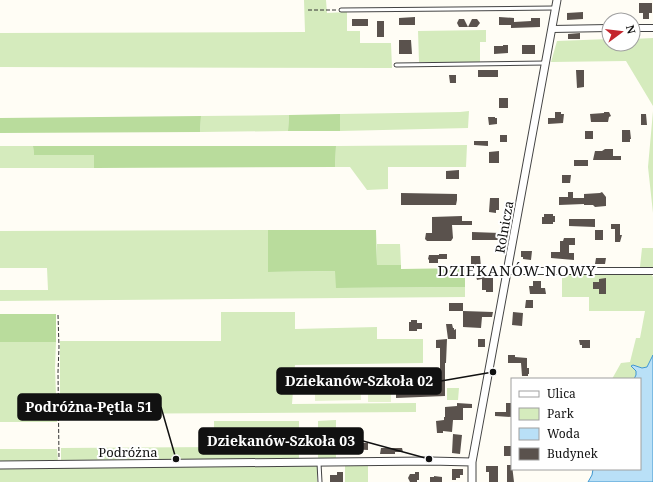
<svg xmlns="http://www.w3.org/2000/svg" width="653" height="482" viewBox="0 0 653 482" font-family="'Noto Serif',serif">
	<rect width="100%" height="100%" fill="#fffdf5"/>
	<path fill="#d5ebbd" d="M 304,0 L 326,0 L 327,13 L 347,12 L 347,31 L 360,31 L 360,43 L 391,43 L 392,68 L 0,67 L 0,33 L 305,32 Z
		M 486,30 L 486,42 L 480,42 L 480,62 L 419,62 L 418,31 Z
		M 653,38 L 653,106 L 626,61 L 551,62 L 557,41 L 609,39 L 609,44 L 633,44 L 633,39 Z
		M 469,111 L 468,128 L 340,131 L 340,114 L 460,112 Z
		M 653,111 L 653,213 L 648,167 Z
		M 289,115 L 288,131 L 200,132 L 201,116 Z
		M 467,145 L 466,167 L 388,167 L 388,189 L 367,190 L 350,167 L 335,167 L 336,146 Z
		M 0,146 L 33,146 L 34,155 L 94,155 L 94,168 L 0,168 Z
		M 268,230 L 268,272 L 336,271 L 336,288 L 465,287 L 465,297 L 0,301 L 0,290 L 48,290 L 47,268 L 0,268 L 0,231 Z
		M 377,244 L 400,244 L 401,265 L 377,266 Z
		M 642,248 L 653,248 L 653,267 L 640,267 Z
		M 562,274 L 651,274 L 653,277 L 653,355 L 647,367 L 642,368 L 632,365 L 631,366 L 636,371 L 636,375 L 634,379 L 612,379 L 621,363 L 630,362 L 636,338 L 640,338 L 645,311 L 589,311 L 589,297 L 562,297 Z
		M 221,312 L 295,312 L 295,329 L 377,327 L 377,339 L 423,339 L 423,363 L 295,365 L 292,404 L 416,403 L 416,412 L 60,414 L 60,341 L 221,341 Z
		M 0,342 L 56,342 L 55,368 L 57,422 L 0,422 Z
		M 447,388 L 459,388 L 458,400 L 447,400 Z
		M 336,420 L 336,458 L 318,459 L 318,421 Z
		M 214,421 L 299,421 L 299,459 L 61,460 L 61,448 L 214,447 Z
		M 0,449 L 57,449 L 58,461 L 0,461 Z
		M 368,465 L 368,482 L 345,482 L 345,466 Z
		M 317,466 L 317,482 L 0,482 L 0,468 Z"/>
	<path fill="#b9dc9c" d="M 340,114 L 340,131 L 288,131 L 289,115 Z
		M 201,116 L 200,132 L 0,133 L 0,118 Z
		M 33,146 L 336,146 L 335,167 L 94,168 L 94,155 L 34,155 Z
		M 268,230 L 376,230 L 377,265 L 401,265 L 401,269 L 465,268 L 465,287 L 336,288 L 335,271 L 268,272 Z
		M 0,314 L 56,314 L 56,342 L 0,342 Z"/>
	<path fill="#e6f2cf" d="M 315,378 L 360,378 L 361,400 L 315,401 Z
		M 368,391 L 391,391 L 391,402 L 368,402 Z"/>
	<path fill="#b9e0f7" stroke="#3f96cf" d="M 653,355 L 653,482 L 588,482 L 592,475 L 593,469 L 640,469 L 640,379 L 634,379 L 636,375 L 636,371 L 631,366 L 633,365 L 642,368 L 647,367 Z"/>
	<path fill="#5a524d" d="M 639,3 L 652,3 L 652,13 L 649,13 L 649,19 L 643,19 L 643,13 L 639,13 Z
		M 583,12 L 583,19 L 567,20 L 567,13 Z
		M 415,17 L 415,25 L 399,25 L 399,18 Z
		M 499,17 L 514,18 L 514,22 L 531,21 L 531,18 L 540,18 L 540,27 L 511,28 L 511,25 L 499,25 Z
		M 352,19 L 368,19 L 368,26 L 352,26 Z
		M 459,19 L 464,19 L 468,27 L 472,19 L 477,19 L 480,23 L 477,27 L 459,27 L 457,23 Z
		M 377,21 L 384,21 L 384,37 L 377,37 Z
		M 580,33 L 580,39 L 568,39 L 568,34 Z
		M 399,40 L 411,40 L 412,54 L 399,54 Z
		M 503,45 L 508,45 L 508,53 L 494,54 L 494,46 L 503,46 Z
		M 522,45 L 535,45 L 535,54 L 522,54 Z
		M 478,70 L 498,70 L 498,77 L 478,77 Z
		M 576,70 L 584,70 L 584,87 L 577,88 Z
		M 449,75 L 456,75 L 456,83 L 450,83 Z
		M 499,98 L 508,98 L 508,108 L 499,108 Z
		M 555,112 L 561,112 L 561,114 L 564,114 L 563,123 L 548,124 L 548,118 L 555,118 Z
		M 604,112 L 609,112 L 611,116 L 609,117 L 608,122 L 591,122 L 590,114 L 604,113 Z
		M 641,114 L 646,114 L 647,125 L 641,125 Z
		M 488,117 L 495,117 L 495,118 L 497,118 L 497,124 L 489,125 Z
		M 622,130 L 630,130 L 631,139 L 630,139 L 630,142 L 622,142 Z
		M 585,131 L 593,131 L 593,139 L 585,139 Z
		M 500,135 L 507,135 L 507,142 L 500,142 Z
		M 474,141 L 488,141 L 488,146 L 474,145 Z
		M 605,149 L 613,149 L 613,156 L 621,156 L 621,160 L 593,160 L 595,151 L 602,151 Z
		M 499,151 L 499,163 L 489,163 L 489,152 Z
		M 574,160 L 588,160 L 588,166 L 574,166 Z
		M 459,170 L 459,179 L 446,179 L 446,171 Z
		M 562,175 L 571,175 L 570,183 L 562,183 Z
		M 568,192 L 573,192 L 573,198 L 584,198 L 584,194 L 600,193 L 602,192 L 606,197 L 606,206 L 595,207 L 593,205 L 584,205 L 584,204 L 559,205 L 559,197 L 568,197 Z
		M 401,193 L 457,194 L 457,200 L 456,205 L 401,205 Z
		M 490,198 L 499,198 L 499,210 L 496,210 L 496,213 L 489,212 Z
		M 544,214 L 553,214 L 553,216 L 555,216 L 555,222 L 553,222 L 553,224 L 542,224 L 542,217 L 544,217 Z
		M 462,216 L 462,221 L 472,221 L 472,225 L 452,225 L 453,238 L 451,241 L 427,241 L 425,239 L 426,233 L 432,233 L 432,217 Z
		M 569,219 L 595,219 L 595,227 L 569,226 Z
		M 611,224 L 620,224 L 620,235 L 622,235 L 620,242 L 615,242 L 615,229 L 611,229 Z
		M 595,230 L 603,230 L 603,240 L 595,240 Z
		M 472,232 L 500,233 L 500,240 L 472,240 Z
		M 564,238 L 575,238 L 575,245 L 569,245 L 569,253 L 574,253 L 574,260 L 551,258 L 551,252 L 560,252 L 560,241 L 563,241 Z
		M 521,251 L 532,251 L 531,260 L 523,259 L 523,257 L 521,257 Z
		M 439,254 L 447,254 L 447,259 L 438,259 L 438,263 L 429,263 L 429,260 L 428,259 L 429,255 L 439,255 Z
		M 471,256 L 480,256 L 481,268 L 471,268 Z
		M 596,258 L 606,258 L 605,264 L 595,264 Z
		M 496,271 L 496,276 L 493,276 L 493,292 L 486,292 L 486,290 L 482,290 L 482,279 L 477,280 L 476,276 Z
		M 606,278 L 606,294 L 599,294 L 599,289 L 593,289 L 593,282 L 599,282 L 599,279 Z
		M 533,281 L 541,281 L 541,288 L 545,288 L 546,294 L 530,294 L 529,286 L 533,286 Z
		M 526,300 L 533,300 L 533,308 L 525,308 Z
		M 449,303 L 463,303 L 463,311 L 449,311 Z
		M 463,311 L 493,312 L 492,317 L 482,317 L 481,328 L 463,327 Z
		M 513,312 L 523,313 L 522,326 L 512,325 Z
		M 411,320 L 417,320 L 417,323 L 422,323 L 422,329 L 417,329 L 417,331 L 409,331 L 409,322 L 411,322 Z
		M 446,324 L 452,324 L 453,328 L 454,328 L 454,330 L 456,329 L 456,339 L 448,339 Z
		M 447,339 L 446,363 L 445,363 L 445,396 L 396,398 L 396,390 L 366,390 L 365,372 L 391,372 L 391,376 L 426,375 L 426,386 L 437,386 L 437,377 L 434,377 L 434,371 L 440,371 L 440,348 L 436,348 L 436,340 Z
		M 478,339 L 485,339 L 485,347 L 478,347 Z
		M 579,340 L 590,340 L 590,348 L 582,348 L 582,345 L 580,345 Z
		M 508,355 L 515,355 L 515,357 L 527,358 L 527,368 L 529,368 L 529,374 L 528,374 L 528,376 L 522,376 L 521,363 L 508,363 Z
		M 457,403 L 472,404 L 472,408 L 463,408 L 463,420 L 453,420 L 452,432 L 443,431 L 443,433 L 437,433 L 436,421 L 444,420 L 444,417 L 445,417 L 445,407 L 457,406 Z
		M 506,403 L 512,403 L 512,417 L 495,416 L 495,412 L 506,412 Z
		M 453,434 L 462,435 L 460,454 L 452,453 Z
		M 348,439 L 348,441 L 352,441 L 352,443 L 368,443 L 368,450 L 348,449 L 345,452 L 339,452 L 339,442 L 342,442 L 342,440 Z
		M 504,446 L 512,446 L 512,456 L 504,456 Z
		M 381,448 L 402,448 L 403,452 L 395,452 L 395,454 L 380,454 Z
		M 507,465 L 512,465 L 514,482 L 507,482 Z
		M 486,466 L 498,466 L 498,482 L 489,482 L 489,472 L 486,472 Z
		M 452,469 L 463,469 L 463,475 L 460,475 L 460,478 L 456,478 L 456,480 L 452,480 Z
		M 337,472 L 343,472 L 343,482 L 330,482 L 330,475 L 337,475 Z
		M 415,472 L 419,472 L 419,480 L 417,480 L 417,482 L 410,482 L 408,478 L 410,474 L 415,474 Z
		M 434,476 L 442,477 L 442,482 L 430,482 L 430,477 L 434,477 Z"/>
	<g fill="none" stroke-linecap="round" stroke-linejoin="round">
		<defs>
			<path id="service" d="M 341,10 L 554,8
				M 396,65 L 546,63
				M 319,463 L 320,482"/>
			<path id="minor" d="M 633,28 L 653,28
				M 552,29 L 609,28
				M 508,271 L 653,271"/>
			<path id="tertiary" d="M 0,465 L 430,461 L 472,462
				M 472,482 L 472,462 L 557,0"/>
		</defs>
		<use href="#service" stroke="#444" stroke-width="5"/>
		<use href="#minor" stroke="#444" stroke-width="8"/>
		<use href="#tertiary" stroke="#444" stroke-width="9"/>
		<path stroke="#333" stroke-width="1" stroke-dasharray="4 2" stroke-linecap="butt" d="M 308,10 L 337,10
			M 58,315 L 59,347 L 58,372 L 59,459"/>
		<use href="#service" stroke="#fff" stroke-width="3"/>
		<use href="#minor" stroke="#fff" stroke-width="6"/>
		<use href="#tertiary" stroke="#fff" stroke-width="7"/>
	</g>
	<g text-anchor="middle" stroke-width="4" stroke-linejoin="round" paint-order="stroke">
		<g font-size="13" fill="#111" stroke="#fff">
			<text transform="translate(504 227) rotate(-80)" y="5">Rolnicza</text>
			<text x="128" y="457">Podróżna</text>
		</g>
		<g font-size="15" letter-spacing="1" fill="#111" stroke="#fff">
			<text x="517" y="276">DZIEKANÓW NOWY</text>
		</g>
	</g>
	<path fill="none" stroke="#111" stroke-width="1.5" d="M493 372L441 381M176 459L161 407M429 459L363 441"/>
	<g fill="#111" stroke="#fff" stroke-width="1.5">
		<circle cx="493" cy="372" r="4"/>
		<circle cx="176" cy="459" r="4"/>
		<circle cx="429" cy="459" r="4"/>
	</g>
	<g fill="#111" stroke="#111" stroke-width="1.5">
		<rect x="277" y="368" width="164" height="26" rx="4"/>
		<rect x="18" y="394" width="143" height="26" rx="4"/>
		<rect x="199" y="428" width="164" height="26" rx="4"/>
	</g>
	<g font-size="14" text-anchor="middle" font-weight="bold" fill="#fff">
		<text x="359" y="386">Dziekanów-Szkoła 02</text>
		<text x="89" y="412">Podróżna-Pętla 51</text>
		<text x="281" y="446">Dziekanów-Szkoła 03</text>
	</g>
	<rect x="511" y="378" width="130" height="92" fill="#ffffff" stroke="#a0a0a0"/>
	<rect x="519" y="391" width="20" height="6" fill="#ffffff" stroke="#a0a0a0"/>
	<text x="547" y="398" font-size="12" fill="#111111">Ulica</text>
	<rect x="519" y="408" width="20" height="12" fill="#d5ebbd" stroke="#a0a0a0"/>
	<text x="547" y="418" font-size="12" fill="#111111">Park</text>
	<rect x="519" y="428" width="20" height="12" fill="#b9e0f7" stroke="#a0a0a0"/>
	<text x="547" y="438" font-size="12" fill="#111111">Woda</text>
	<rect x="519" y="448" width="20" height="12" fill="#5a524d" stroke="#a0a0a0"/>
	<text x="547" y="458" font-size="12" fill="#111111">Budynek</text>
	<g transform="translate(621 32) rotate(75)"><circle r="19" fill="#ffffff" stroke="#a0a0a0"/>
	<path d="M0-3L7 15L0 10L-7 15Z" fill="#c4262e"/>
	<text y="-6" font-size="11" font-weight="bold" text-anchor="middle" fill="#111111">N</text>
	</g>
</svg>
